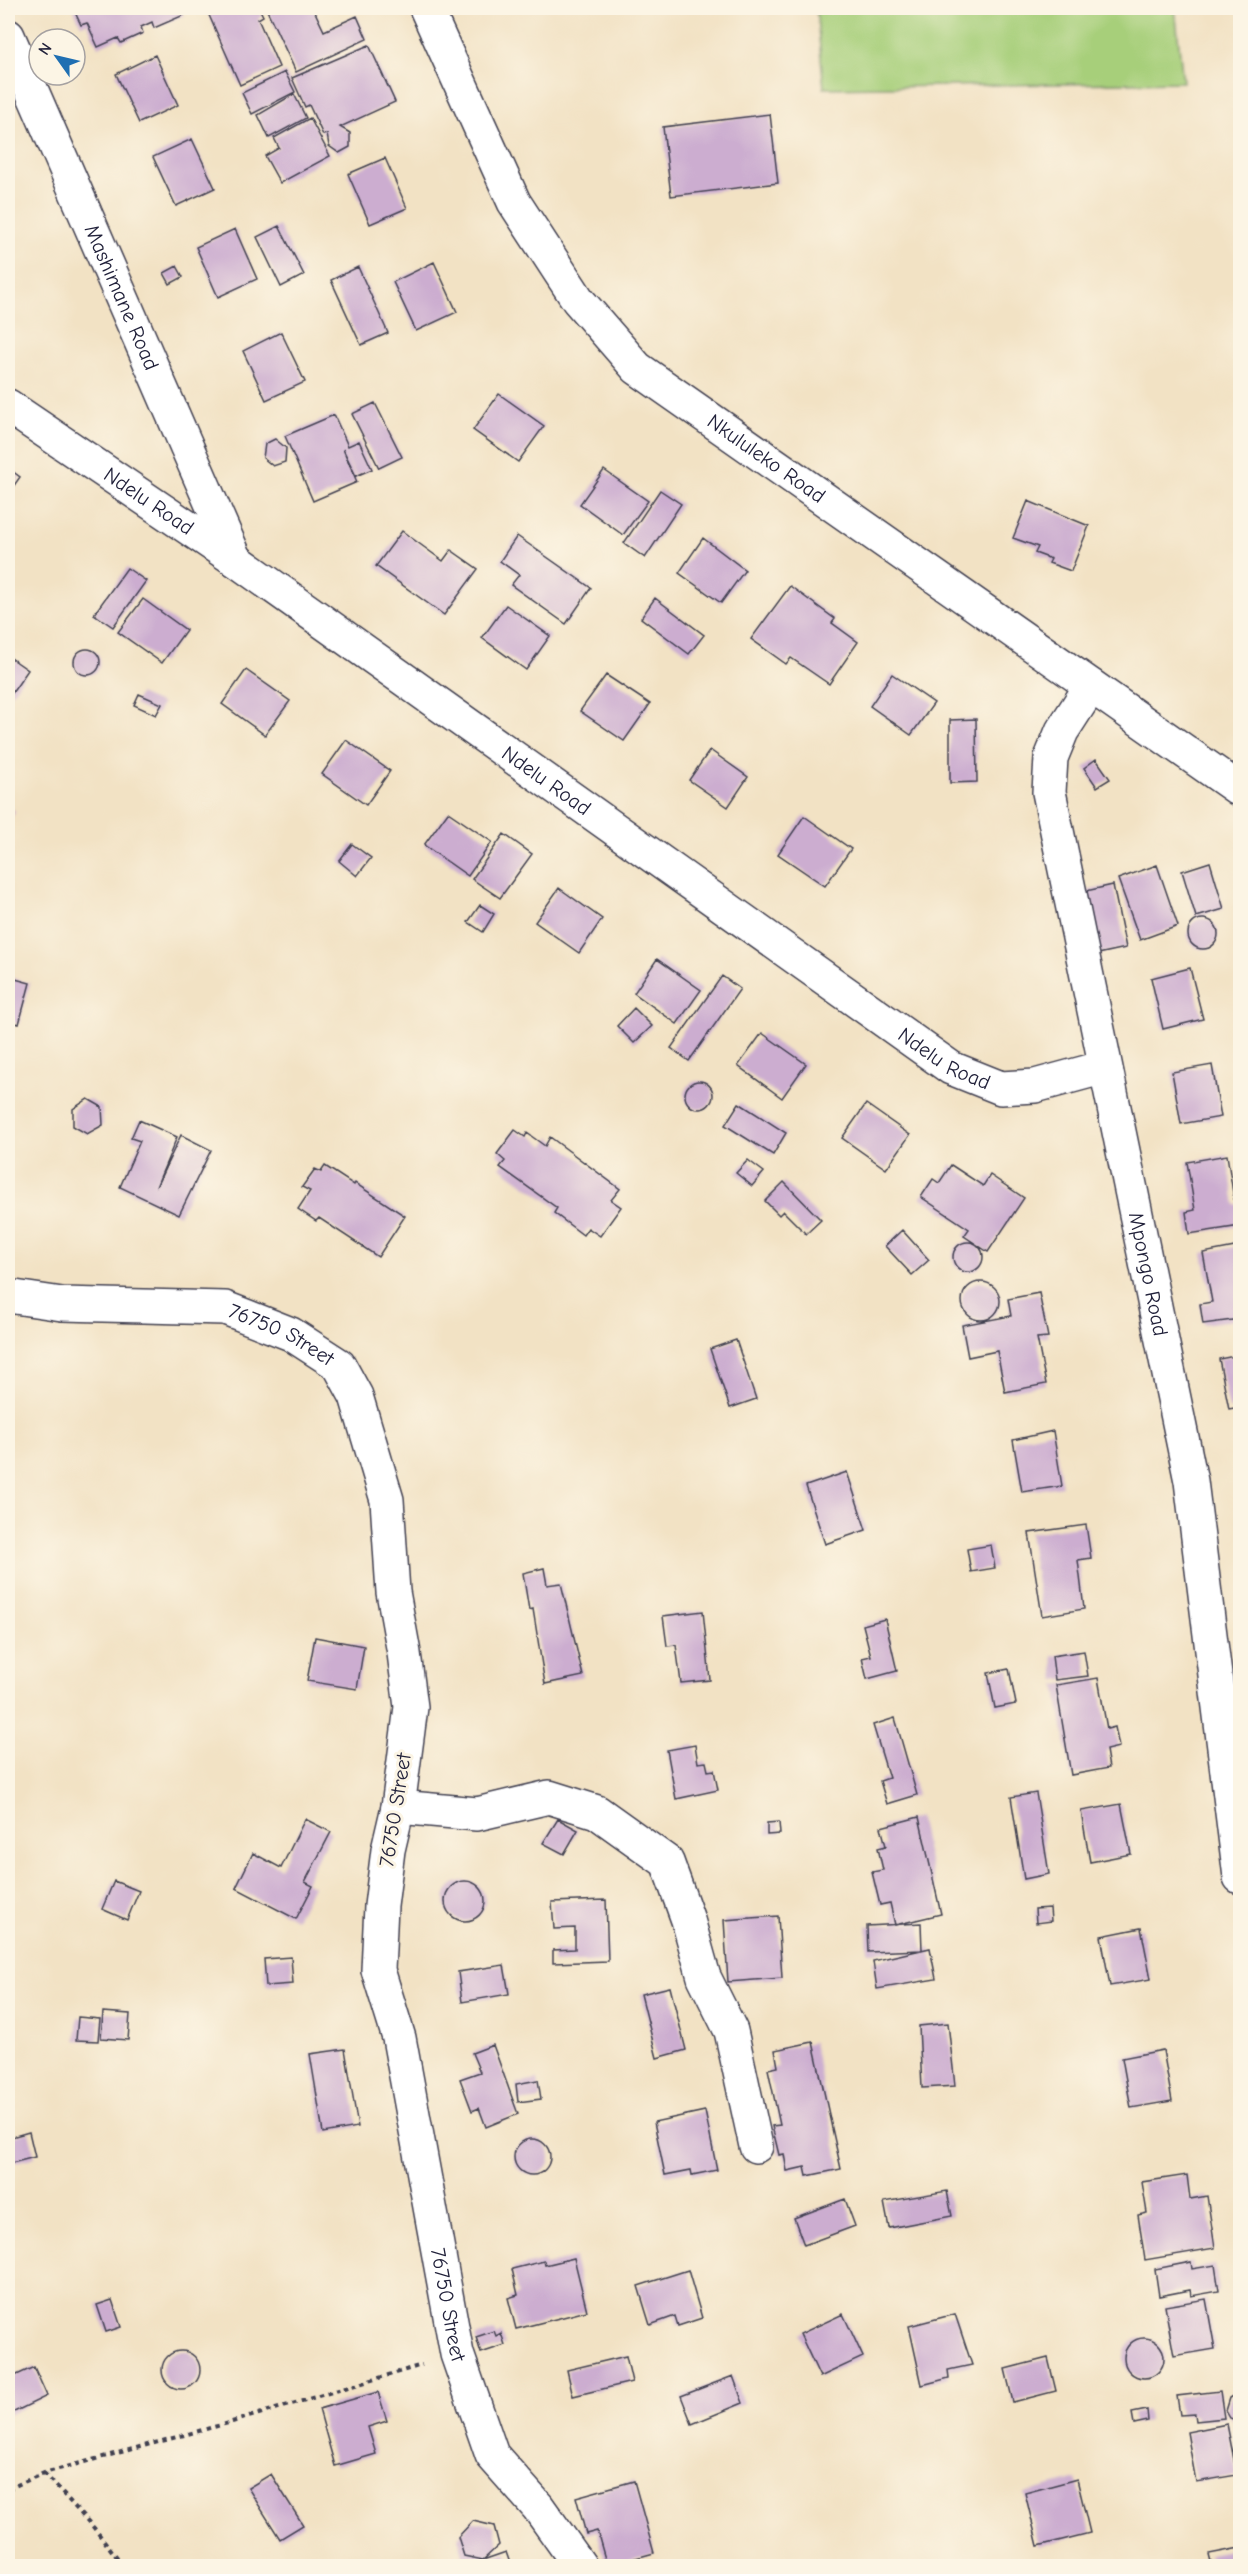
<svg xmlns="http://www.w3.org/2000/svg" width="1248" height="2574" viewBox="0 0 1248 2574" font-family="'Comic Neue',sans-serif">
	<rect width="100%" height="100%" fill="#fcf5e5"/>
	<filter id="ink" filterUnits="userSpaceOnUse"><feTurbulence type="fractalNoise" baseFrequency=".0167" numOctaves="2"/><feDisplacementMap in="SourceGraphic" scale="12" xChannelSelector="R" yChannelSelector="G"/><feConvolveMatrix kernelMatrix="1 2 1 2 8 2 1 2 1" color-interpolation-filters="sRGB"/></filter>
	<filter id="wash" filterUnits="userSpaceOnUse"><feTurbulence type="fractalNoise" baseFrequency=".008" numOctaves="4" result="noise"/><feDisplacementMap in="SourceGraphic" scale="24" xChannelSelector="R" yChannelSelector="G"/><feGaussianBlur stdDeviation="1.35" result="paint"/><feColorMatrix in="noise" values="0 0 0 0 0 0 0 0 0 0 0 0 0 0 0 0 0 1.4 0 .05"/><feComposite in="paint" operator="in"/></filter>
	<g filter="url(#wash)">
		<rect width="100%" height="100%" fill="#f2e2c4"/>
		<path fill="#a7cf7a" stroke="#64785a" stroke-width="1.5" d="M 816,8 L 1175,8 L 1183,82 L 824,88 Z"/>
		<g id="blocks">
			<path fill="#ccadd0" d="M 73,8 L 180,8 L 184,15 L 154,28 L 152,22 L 141,27 L 143,33 L 121,43 L 118,38 L 98,47 L 87,23 L 81,25 Z
				M 220,8 L 259,8 L 263,16 L 258,19 L 279,67 L 240,85 L 208,13 Z
				M 266,8 L 313,8 L 324,31 L 357,16 L 367,39 L 296,72 Z
				M 369,45 L 395,102 L 340,127 L 350,133 L 350,147 L 339,153 L 329,146 L 327,134 L 323,135 L 309,105 L 305,107 L 292,78 Z
				M 155,55 L 178,105 L 139,123 L 116,74 Z
				M 285,72 L 295,92 L 252,114 L 242,93 Z
				M 294,94 L 306,118 L 269,138 L 258,115 Z
				M 770,114 L 778,183 L 671,196 L 663,127 Z
				M 310,118 L 330,156 L 280,183 L 265,156 L 279,148 L 274,138 Z
				M 192,139 L 215,188 L 176,206 L 153,157 Z
				M 385,158 L 407,208 L 370,224 L 348,174 Z
				M 279,226 L 304,275 L 281,287 L 257,237 Z
				M 235,229 L 257,279 L 218,297 L 196,247 Z
				M 434,262 L 457,312 L 416,331 L 393,282 Z
				M 177,266 L 183,277 L 170,284 L 164,273 Z
				M 358,267 L 388,333 L 361,345 L 331,280 Z
				M 281,332 L 305,382 L 266,400 L 243,351 Z
				M 499,394 L 544,426 L 518,462 L 473,430 Z
				M 375,403 L 402,457 L 379,468 L 352,414 Z
				M 334,415 L 348,446 L 359,441 L 372,469 L 356,476 L 343,449 L 357,482 L 313,501 L 285,436 Z
				M 275,439 L 286,448 L 285,462 L 273,466 L 263,458 L 265,444 Z
				M 8,468 L 20,477 L 8,494 Z
				M 604,470 L 648,501 L 623,535 L 580,504 Z
				M 660,490 L 681,504 L 645,558 L 624,543 Z
				M 1028,501 L 1089,526 L 1071,571 L 1049,563 L 1051,559 L 1035,553 L 1038,547 L 1013,538 Z
				M 402,531 L 443,561 L 451,550 L 478,569 L 444,615 L 376,566 Z
				M 517,536 L 591,588 L 566,624 L 511,585 L 519,575 L 500,561 Z
				M 703,538 L 745,570 L 721,603 L 679,573 Z
				M 127,568 L 146,581 L 113,627 L 94,614 Z
				M 790,586 L 835,619 L 832,623 L 858,642 L 829,684 L 791,658 L 786,664 L 751,639 Z
				M 655,598 L 704,635 L 689,654 L 641,618 Z
				M 143,599 L 186,630 L 162,663 L 118,632 Z
				M 506,605 L 550,636 L 526,670 L 482,638 Z
				M74 662a13 13 0 1 1 26 0a13 13 0 1 1-26 0Z
				M 8,656 L 28,670 L 10,696 L 8,694 Z
				M 246,670 L 290,701 L 265,735 L 222,704 Z
				M 892,674 L 934,703 L 911,735 L 870,706 Z
				M 606,675 L 650,704 L 624,741 L 580,711 Z
				M 139,694 L 162,704 L 156,715 L 134,705 Z
				M 976,719 L 977,782 L 950,783 L 950,720 Z
				M 346,740 L 390,771 L 366,805 L 322,774 Z
				M 710,750 L 748,777 L 728,807 L 689,780 Z
				M 1096,759 L 1110,779 L 1097,787 L 1084,768 Z
				M 8,807 L 15,811 L 8,824 Z
				M 448,812 L 492,842 L 468,876 L 424,845 Z
				M 804,816 L 851,849 L 825,886 L 778,854 Z
				M 504,834 L 532,854 L 500,898 L 472,879 Z
				M 352,844 L 371,858 L 357,876 L 339,861 Z
				M 1210,862 L 1224,909 L 1196,917 L 1182,871 Z
				M 1157,865 L 1178,926 L 1140,940 L 1118,879 Z
				M 1113,885 L 1126,948 L 1098,954 L 1086,891 Z
				M 559,888 L 602,919 L 579,953 L 535,922 Z
				M 480,905 L 494,914 L 483,932 L 468,922 Z
				M1188 934a15 15 0 1 1 30 0a15 15 0 1 1-30 0Z
				M 657,959 L 701,990 L 677,1024 L 634,993 Z
				M 1190,968 L 1203,1019 L 1163,1029 L 1151,978 Z
				M 722,976 L 740,989 L 689,1061 L 671,1048 Z
				M 8,977 L 30,983 L 19,1024 L 8,1021 Z
				M 634,1008 L 652,1026 L 634,1043 L 617,1026 Z
				M 762,1033 L 806,1064 L 782,1098 L 738,1066 Z
				M 1212,1065 L 1221,1117 L 1181,1124 L 1172,1072 Z
				M685 1095a14 14 0 1 1 28 0a14 14 0 1 1-28 0Z
				M 88,1099 L 102,1107 L 103,1125 L 87,1134 L 73,1126 L 73,1109 Z
				M 739,1103 L 786,1133 L 773,1155 L 725,1125 Z
				M 866,1104 L 910,1135 L 886,1169 L 842,1138 Z
				M 139,1120 L 177,1137 L 156,1187 L 181,1135 L 211,1150 L 179,1215 L 120,1187 L 140,1141 L 131,1138 Z
				M 515,1130 L 525,1137 L 527,1133 L 545,1146 L 550,1137 L 620,1189 L 611,1200 L 621,1207 L 600,1236 L 588,1228 L 583,1235 L 554,1213 L 557,1208 L 500,1167 L 505,1161 L 497,1154 Z
				M 1227,1155 L 1235,1205 L 1240,1204 L 1240,1226 L 1189,1234 L 1186,1212 L 1195,1210 L 1187,1162 Z
				M 748,1160 L 764,1172 L 752,1186 L 736,1173 Z
				M 951,1165 L 983,1186 L 990,1175 L 1024,1198 L 988,1252 L 964,1236 L 969,1229 L 921,1197 L 933,1179 L 939,1183 Z
				M 325,1166 L 354,1185 L 355,1183 L 405,1216 L 378,1257 L 319,1218 L 316,1221 L 298,1209 L 310,1191 L 302,1187 L 315,1169 L 321,1172 Z
				M 784,1182 L 821,1220 L 806,1234 L 783,1211 L 779,1215 L 765,1201 Z
				M 902,1230 L 929,1260 L 912,1275 L 885,1246 Z
				M953 1257a15 15 0 1 1 30 0a15 15 0 1 1-30 0Z
				M 1240,1246 L 1240,1319 L 1203,1324 L 1200,1304 L 1212,1302 L 1203,1253 Z
				M962 1301a19 19 0 1 1 38 0a19 19 0 1 1-38 0Z
				M 1039,1293 L 1048,1337 L 1037,1338 L 1046,1384 L 1005,1392 L 997,1351 L 968,1357 L 962,1325 L 1011,1316 L 1008,1299 Z
				M 736,1340 L 756,1399 L 730,1408 L 710,1349 Z
				M 1240,1355 L 1240,1407 L 1229,1409 L 1219,1359 Z
				M 1053,1431 L 1062,1486 L 1022,1492 L 1013,1440 Z
				M 847,1472 L 866,1530 L 825,1544 L 806,1486 Z
				M 1086,1525 L 1091,1558 L 1078,1560 L 1084,1609 L 1042,1616 L 1029,1533 Z
				M 991,1545 L 995,1568 L 971,1572 L 967,1549 Z
				M 544,1568 L 547,1585 L 561,1583 L 583,1676 L 545,1684 L 533,1609 L 529,1610 L 523,1573 Z
				M 703,1611 L 710,1680 L 681,1683 L 676,1645 L 667,1646 L 663,1616 Z
				M 885,1619 L 897,1671 L 867,1679 L 862,1658 L 871,1656 L 863,1625 Z
				M 315,1637 L 364,1646 L 357,1689 L 307,1681 Z
				M 1084,1651 L 1088,1676 L 1055,1680 L 1052,1656 Z
				M 1009,1669 L 1016,1704 L 995,1708 L 988,1673 Z
				M 1098,1678 L 1107,1729 L 1115,1727 L 1119,1747 L 1106,1750 L 1109,1768 L 1071,1775 L 1056,1685 Z
				M 895,1718 L 917,1795 L 887,1804 L 880,1781 L 889,1778 L 873,1725 Z
				M 695,1745 L 698,1763 L 706,1762 L 708,1771 L 714,1770 L 718,1790 L 676,1799 L 667,1750 Z
				M 1036,1793 L 1049,1874 L 1024,1879 L 1011,1797 Z
				M 1121,1804 L 1131,1854 L 1090,1862 L 1081,1811 Z
				M 919,1817 L 941,1914 L 895,1925 L 890,1903 L 880,1905 L 872,1872 L 883,1870 L 878,1848 L 886,1846 L 881,1827 Z
				M 305,1819 L 331,1832 L 305,1882 L 313,1886 L 296,1919 L 236,1888 L 253,1853 L 281,1868 Z
				M 558,1819 L 578,1830 L 564,1854 L 543,1843 Z
				M 779,1822 L 780,1834 L 767,1835 L 767,1823 Z
				M445 1901a20 20 0 1 1 40 0a20 20 0 1 1-40 0Z
				M 114,1881 L 139,1891 L 127,1920 L 102,1909 Z
				M 606,1900 L 608,1961 L 553,1963 L 553,1950 L 575,1949 L 575,1928 L 554,1929 L 552,1902 Z
				M 1050,1908 L 1051,1921 L 1036,1923 L 1035,1909 Z
				M 778,1916 L 782,1978 L 728,1982 L 724,1920 Z
				M 921,1923 L 922,1950 L 868,1952 L 867,1926 Z
				M 1141,1928 L 1151,1979 L 1110,1986 L 1101,1936 Z
				M 930,1948 L 936,1979 L 877,1989 L 873,1961 Z
				M 291,1957 L 293,1984 L 266,1986 L 264,1959 Z
				M 504,1965 L 509,1994 L 462,2002 L 458,1972 Z
				M 670,1987 L 686,2050 L 657,2058 L 641,1994 Z
				M 103,2012 L 130,2014 L 128,2040 L 101,2038 Z
				M 78,2017 L 100,2019 L 98,2041 L 76,2040 Z
				M 948,2023 L 955,2086 L 922,2088 L 919,2026 Z
				M 813,2042 L 841,2169 L 807,2176 L 805,2167 L 787,2171 L 784,2154 L 779,2155 L 772,2126 L 780,2125 L 768,2069 L 778,2067 L 775,2050 Z
				M 493,2045 L 518,2114 L 486,2127 L 479,2108 L 472,2111 L 460,2079 L 480,2072 L 472,2053 Z
				M 345,2049 L 358,2127 L 323,2133 L 310,2054 Z
				M 1163,2050 L 1172,2101 L 1131,2108 L 1122,2058 Z
				M 538,2080 L 541,2099 L 518,2102 L 516,2084 Z
				M 705,2111 L 717,2170 L 692,2175 L 691,2170 L 665,2175 L 654,2122 Z
				M 29,2132 L 35,2157 L 8,2164 L 8,2138 Z
				M514 2157a18 18 0 1 1 36 0a18 18 0 1 1-36 0Z
				M 1187,2175 L 1190,2199 L 1207,2196 L 1215,2248 L 1145,2260 L 1138,2215 L 1147,2213 L 1142,2182 Z
				M 947,2191 L 952,2216 L 889,2228 L 884,2202 Z
				M 845,2199 L 855,2226 L 804,2245 L 794,2218 Z
				M 574,2258 L 587,2311 L 516,2329 L 508,2298 L 518,2295 L 512,2269 L 544,2261 L 545,2265 Z
				M 1191,2262 L 1192,2269 L 1215,2265 L 1219,2291 L 1191,2296 L 1190,2290 L 1159,2296 L 1155,2269 Z
				M 688,2270 L 702,2318 L 678,2326 L 675,2316 L 650,2325 L 638,2286 Z
				M 1206,2299 L 1215,2349 L 1174,2356 L 1165,2306 Z
				M 112,2300 L 121,2327 L 106,2332 L 97,2305 Z
				M 843,2314 L 863,2357 L 820,2377 L 800,2334 Z
				M 955,2314 L 972,2365 L 948,2370 L 949,2378 L 922,2385 L 909,2326 Z
				M 494,2331 L 496,2336 L 501,2333 L 505,2345 L 481,2353 L 476,2337 Z
				M1124 2358a20 20 0 1 1 40 0a20 20 0 1 1-40 0Z
				M162 2370a19 19 0 1 1 38 0a19 19 0 1 1-38 0Z
				M 626,2356 L 632,2382 L 573,2396 L 567,2370 Z
				M 1048,2358 L 1056,2391 L 1013,2402 L 1005,2369 Z
				M 34,2367 L 47,2396 L 8,2415 L 8,2379 Z
				M 733,2376 L 743,2403 L 692,2424 L 681,2396 Z
				M 1220,2391 L 1224,2418 L 1196,2421 L 1195,2414 L 1180,2415 L 1177,2396 Z
				M 378,2392 L 387,2421 L 368,2427 L 376,2454 L 335,2466 L 319,2409 Z
				M 1238,2393 L 1240,2393 L 1240,2422 L 1230,2418 L 1226,2411 L 1230,2398 Z
				M 1147,2410 L 1148,2421 L 1134,2424 L 1132,2413 Z
				M 1227,2424 L 1237,2475 L 1196,2482 L 1187,2432 Z
				M 271,2474 L 303,2525 L 280,2539 L 248,2488 Z
				M 1077,2479 L 1090,2533 L 1038,2546 L 1025,2493 Z
				M 634,2481 L 654,2553 L 607,2566 L 597,2531 L 586,2534 L 576,2497 Z
				M 473,2521 L 494,2526 L 499,2545 L 483,2560 L 464,2556 L 458,2537 Z
				M 1240,2548 L 1240,2566 L 1212,2566 L 1209,2554 Z
				M 506,2552 L 511,2566 L 468,2566 L 483,2560 Z"/>
		</g>
	</g>
	<g filter="url(#ink)">
		<use href="#blocks" fill-opacity="0" stroke="#413f50" stroke-width="1.5"/>
		<g fill="none" stroke-linecap="round" stroke-linejoin="round">
			<defs>
				<g id="minor">
					<path id="s1" d="M 426,8 L 514,202 L 578,300 L 637,368 L 1240,790"/>
					<path id="s2" d="M 8,36 L 236,560"/>
					<path id="s3" d="M 8,406 L 236,560 L 951,1068 L 1001,1088 L 1035,1086 L 1105,1067"/>
					<path id="s4" d="M 1091,686 L 1062,731 L 1051,758 L 1049,792 L 1191,1481 L 1240,1877"/>
					<path id="s5" d="M 8,1296 L 62,1304 L 225,1308 L 291,1334 L 339,1365 L 356,1396 L 387,1500 L 393,1592 L 404,1653 L 411,1707 L 398,1807 L 388,1850 L 381,1906 L 378,1970 L 399,2038 L 457,2354 L 492,2455 L 538,2507 L 580,2566"/>
					<path d="M 398,1807 L 477,1814 L 549,1797 L 597,1812 L 667,1862 L 688,1920 L 704,1977 L 731,2031 L 756,2146"/>
				</g>
			</defs>
			<use href="#minor" stroke="#413f50" stroke-width="36"/>
			<path stroke="#413f50" stroke-width="4" stroke-dasharray="4.5 4.5" stroke-linecap="butt" d="M 44,2473 L 94,2528 L 124,2566
				M 8,2489 L 44,2473 L 232,2422 L 422,2365"/>
			<use href="#minor" stroke="#fff" stroke-width="33"/>
		</g>
	</g>
	<g text-anchor="middle" stroke-width="6" stroke-linejoin="round" paint-order="stroke">
		<g font-size="21" fill="#22223b" stroke="#fcf5e5">
			<text dy="7" stroke="none"><textPath href="#s2" startOffset="285">Mashimane Road</textPath></text>
			<text dy="7" stroke="none"><textPath href="#s1" startOffset="578">Nkululeko Road</textPath></text>
			<text dy="7" stroke="none"><textPath href="#s3" startOffset="170">Ndelu Road</textPath></text>
			<text dy="7" stroke="none"><textPath href="#s3" startOffset="656">Ndelu Road</textPath></text>
			<text dy="7" stroke="none"><textPath href="#s3" startOffset="1142">Ndelu Road</textPath></text>
			<text dy="7" stroke="none"><textPath href="#s4" startOffset="609">Mpongo Road</textPath></text>
			<text dy="7" stroke="none"><textPath href="#s5" startOffset="280">76750 Street</textPath></text>
			<text transform="translate(395 1810) rotate(-81)" y="7">76750 Street</text>
			<text dy="7" stroke="none"><textPath href="#s5" startOffset="1306">76750 Street</textPath></text>
		</g>
	</g>
	<rect width="1248" height="2574" fill="none" stroke="#fcf5e5" stroke-width="30"/>
	<g transform="translate(57 57) rotate(304)"><circle r="28" fill="#fcf5e5" stroke="#a5a1a1" stroke-width="1.5"/>
	<path d="M0-4.5L10 22L0 15L-10 22Z" fill="#1f6fb2"/>
	<text y="-9" font-size="16" font-weight="bold" text-anchor="middle" fill="#22223b">N</text>
	</g>
</svg>
